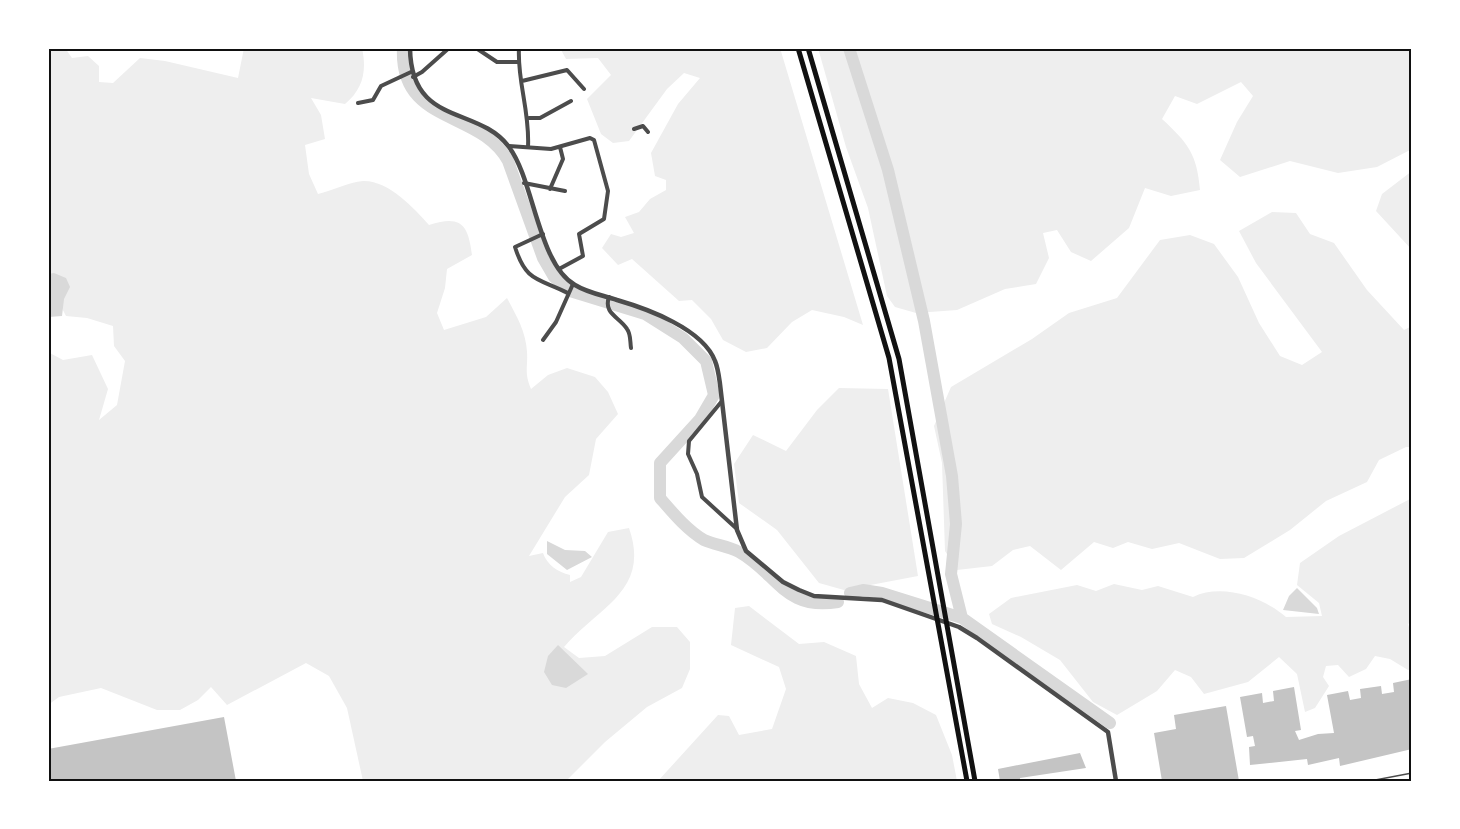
<svg xmlns="http://www.w3.org/2000/svg" width="1460" height="829" viewBox="0 0 1460 829" font-family="'Crimson Pro',serif">
	<rect width="100%" height="100%" fill="#fff"/>
	<path fill="#eee" d="M 48,48 L 65,48 L 72,58 L 88,56 L 99,66 L 99,82 L 113,83 L 140,58 L 165,61 L 238,78 L 244,48 L 362,48 C 367,71 363,89 345,104 L 311,98 L 321,115 L 325,139 L 305,145 L 309,174 L 318,194 C 332,191 349,182 363,181 C 388,180 414,208 429,225 C 461,215 468,224 472,255 L 447,269 L 445,288 L 437,313 L 444,330 L 486,317 L 507,298 C 516,315 526,331 527,352 C 528,368 524,372 531,389 L 548,375 L 567,368 L 595,377 L 608,392 L 618,414 L 596,439 L 589,475 L 565,497 L 529,556 L 543,553 C 547,565 558,572 570,575 L 570,582 L 581,577 L 608,532 L 629,528 C 651,591 598,607 564,647 L 579,658 L 605,656 L 652,627 L 677,627 L 690,642 L 690,669 L 682,688 L 647,707 L 605,742 L 566,781 L 363,781 L 347,708 L 329,676 L 306,663 L 227,705 L 211,687 L 198,700 L 180,710 L 157,710 L 101,688 L 59,697 L 48,705 L 48,352 L 63,360 L 92,355 L 108,389 L 99,420 L 117,405 L 125,361 L 114,346 L 113,326 L 87,318 L 66,316 L 48,281 Z
		M 560,48 L 780,48 L 863,325 L 844,317 L 812,310 L 792,322 L 767,348 L 746,352 L 723,340 L 711,319 L 692,300 L 679,301 L 632,259 L 618,265 L 602,248 L 611,234 L 621,237 L 634,233 L 625,217 L 639,212 L 650,199 L 666,190 L 666,180 L 655,176 L 651,153 L 678,104 L 700,78 L 684,73 L 667,89 L 629,141 L 613,143 L 601,134 L 587,99 L 611,75 L 598,58 L 566,59 Z
		M 818,48 L 1412,48 L 1412,149 L 1377,167 L 1338,173 L 1290,161 L 1240,177 L 1220,160 L 1237,122 L 1253,96 L 1241,82 L 1197,104 L 1175,96 L 1162,119 C 1188,143 1197,154 1200,190 L 1171,196 L 1145,188 L 1129,228 L 1091,261 L 1071,252 L 1057,230 L 1043,233 L 1049,258 L 1036,284 L 1005,289 L 957,310 L 916,313 L 895,307 L 887,296 L 868,208 L 846,147 Z
		M 1412,171 L 1412,250 L 1376,211 L 1382,194 Z
		M 1272,212 L 1296,213 L 1310,234 L 1334,243 L 1367,290 L 1404,330 L 1412,326 L 1412,447 L 1406,447 L 1379,460 L 1367,482 L 1326,501 L 1290,530 L 1244,558 L 1220,559 L 1179,543 L 1152,549 L 1128,542 L 1113,548 L 1094,542 L 1061,570 L 1030,546 L 1013,550 L 992,566 L 957,570 L 945,551 L 942,463 L 934,426 L 951,387 L 1032,339 L 1069,313 L 1117,298 L 1160,240 L 1190,235 L 1214,244 L 1238,277 L 1259,323 L 1280,356 L 1302,365 L 1322,352 L 1256,263 L 1239,231 Z
		M 839,388 L 888,389 L 918,576 L 844,590 L 819,583 L 777,530 L 739,503 L 734,464 L 753,435 L 786,451 L 817,410 Z
		M 1412,498 L 1412,621 L 1408,624 L 1412,637 L 1412,669 L 1408,670 L 1390,659 L 1375,656 L 1366,669 L 1349,677 L 1338,665 L 1326,666 L 1323,677 L 1329,686 L 1315,708 L 1305,712 L 1297,674 L 1279,657 L 1248,682 L 1204,694 L 1191,677 L 1175,670 L 1157,691 L 1117,715 L 1093,702 L 1060,660 L 1021,637 L 992,624 L 989,614 L 1011,598 L 1077,585 L 1096,591 L 1114,584 L 1142,590 L 1158,586 L 1193,597 C 1222,583 1263,597 1286,617 L 1322,616 L 1319,603 L 1297,585 L 1300,563 L 1339,536 Z
		M 749,606 L 799,644 L 824,642 L 856,656 L 859,684 L 872,708 L 888,698 L 913,703 L 936,715 L 952,755 L 957,781 L 658,781 L 718,715 L 729,716 L 739,735 L 772,729 L 786,689 L 779,667 L 731,645 L 735,608 Z"/>
	<path fill="#d9d9d9" d="M 54,273 L 66,278 L 70,287 L 64,299 L 62,316 L 49,317 L 48,274 Z
		M 547,541 L 565,550 L 585,551 L 592,557 L 567,570 L 547,554 Z
		M 1297,588 L 1317,608 L 1319,614 L 1283,610 L 1289,596 Z
		M 558,645 L 588,674 L 566,688 L 552,685 L 544,672 L 548,656 Z"/>
	<g fill="none" stroke-linecap="round" stroke-linejoin="round">
		<path stroke="#d9d9d9" stroke-width="12" d="M 403,48 C 399,126 480,109 508,161 L 543,258 L 554,277 L 570,291 L 645,314 L 683,338 L 706,361 L 714,395 L 700,419 L 660,463 L 660,498 C 673,513 687,530 704,540 C 715,545 728,546 739,552 C 778,574 784,611 838,602
			M 849,48 L 888,170 L 924,321 L 952,476 L 956,524 L 951,574 L 962,618
			M 850,593 L 863,590 L 882,593 L 962,618 L 1110,723"/>
	</g>
	<path fill="#c4c4c4" d="M 1412,679 L 1412,749 L 1340,766 L 1339,758 L 1308,765 L 1307,759 L 1250,765 L 1249,747 L 1255,746 L 1253,736 L 1247,737 L 1240,697 L 1262,693 L 1263,703 L 1274,701 L 1273,691 L 1294,687 L 1301,730 L 1295,731 L 1299,740 L 1318,734 L 1334,733 L 1327,695 L 1348,691 L 1350,700 L 1361,698 L 1360,689 L 1381,686 L 1382,694 L 1394,692 L 1393,683 Z
		M 1226,706 L 1239,781 L 1162,781 L 1154,733 L 1176,729 L 1174,715 Z
		M 224,717 L 236,781 L 48,781 L 48,749 Z
		M 1080,753 L 1086,768 L 1020,778 L 1020,781 L 1000,781 L 998,769 Z"/>
	<g fill="none" stroke-linecap="round" stroke-linejoin="round">
		<path stroke="#4c4c4c" stroke-width="1.5" d="M 1370,781 L 1412,773"/>
		<path stroke="#4c4c4c" stroke-width="4" d="M 476,48 L 497,62 L 519,62
			M 519,48 C 517,81 530,111 528,147
			M 413,77 L 422,72 L 449,48
			M 522,81 L 567,70 L 584,89
			M 358,103 L 373,100 L 381,86 L 411,72
			M 529,118 L 540,118 L 571,101
			M 634,129 L 643,126 L 648,132
			M 509,146 L 551,149 L 590,138 L 594,140 L 608,191 L 604,219 L 579,234 L 583,256 L 559,269
			M 524,183 L 565,191
			M 550,189 L 563,159 L 560,147
			M 543,234 L 515,247 C 526,282 538,278 568,293
			M 609,297 C 603,314 620,317 627,329 C 631,334 630,342 631,348
			M 543,340 L 556,322 L 573,284
			M 722,401 L 689,441 L 688,454 L 697,474 L 702,497 L 737,529"/>
		<path stroke="#4c4c4c" stroke-width="4.5" d="M 410,48 C 411,127 478,105 509,147 C 534,180 538,264 575,285 C 588,293 602,295 617,300 C 648,309 703,329 715,361 C 718,368 719,377 720,384 L 737,530 L 746,551 L 783,582 L 799,590 L 814,596 L 882,600 L 959,627 L 977,638 L 1108,732 L 1116,781"/>
		<path stroke="#111" stroke-width="5" d="M 798,48 L 889,358 L 967,781
			M 808,48 L 899,359 L 975,781"/>
	</g>
	<rect width="1460" height="829" fill="none" stroke="#ffffff" stroke-width="99"/>
	<rect x="50" y="50" width="1360" height="730" fill="none" stroke="#111" stroke-width="2"/>
</svg>
